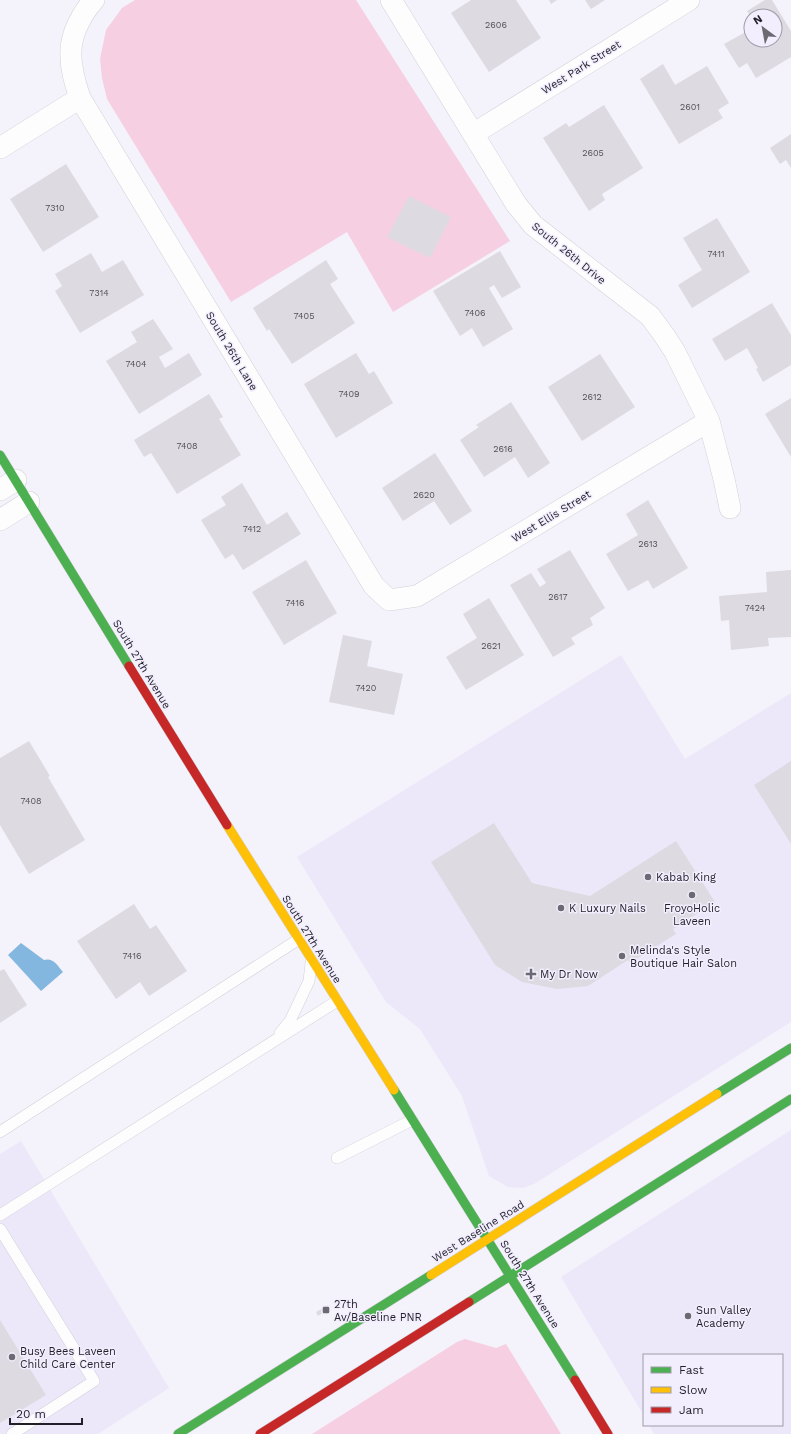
<svg xmlns="http://www.w3.org/2000/svg" width="791" height="1434" viewBox="0 0 791 1434" font-family="'Work Sans',sans-serif">
	<rect width="100%" height="100%" fill="#f4f2fa"/>
	<path fill="#ece8fa" d="M 621,655 L 685,759 L 791,693 L 791,1022 L 534,1184 L 523,1188 L 508,1187 L 489,1176 L 462,1096 L 420,1029 L 386,1002 L 297,857 Z
		M 791,1130 L 791,1434 L 654,1434 L 649,1425 L 782,1425 L 782,1355 L 644,1355 L 644,1416 L 561,1277 Z
		M 21,1141 L 169,1388 L 98,1434 L 0,1434 L 0,1154 Z"/>
	<path fill="#f6cfe3" d="M 135,0 L 356,0 L 510,241 L 393,312 L 347,232 L 231,302 L 107,99 L 102,78 L 100,59 L 106,30 L 122,8 Z
		M 465,1339 L 496,1348 L 506,1344 L 561,1434 L 312,1434 L 457,1342 Z"/>
	<path fill="#84b7e0" d="M 21,943 L 44,960 C 53,957 58,966 63,972 L 41,991 L 8,955 Z"/>
	<path fill="#dedae1" d="M 471,0 L 516,0 L 541,38 L 489,72 L 451,13 Z
		M 549,0 L 557,0 L 551,4 Z
		M 585,0 L 605,0 L 591,9 Z
		M 765,0 L 772,0 L 791,31 L 791,57 L 756,78 L 747,63 L 739,68 L 724,44 L 751,29 L 751,40 L 775,40 L 775,16 L 750,16 L 747,11 Z
		M 663,64 L 675,85 L 707,66 L 729,103 L 718,110 L 723,118 L 679,144 L 640,79 Z
		M 604,105 L 643,168 L 602,194 L 605,200 L 589,211 L 543,138 L 566,123 L 569,127 Z
		M 791,134 L 791,168 L 786,160 L 780,164 L 770,148 Z
		M 66,164 L 99,217 L 43,252 L 10,199 Z
		M 409,196 L 451,217 L 430,258 L 387,237 Z
		M 717,218 L 750,272 L 692,308 L 678,285 L 702,270 L 683,238 Z
		M 500,251 L 521,287 L 502,298 L 494,285 L 489,288 L 513,329 L 483,347 L 472,328 L 460,336 L 433,291 Z
		M 91,253 L 102,272 L 123,260 L 144,295 L 80,333 L 55,291 L 62,286 L 55,274 Z
		M 326,260 L 338,279 L 330,284 L 355,323 L 292,364 L 269,329 L 267,331 L 253,308 Z
		M 772,303 L 791,335 L 791,365 L 763,382 L 756,369 L 758,368 L 747,348 L 725,361 L 712,339 Z
		M 153,319 L 173,349 L 159,357 L 165,368 L 189,353 L 202,375 L 139,414 L 106,361 L 137,342 L 131,332 Z
		M 356,353 L 369,374 L 374,371 L 393,403 L 336,438 L 304,384 Z
		M 600,354 L 635,407 L 582,441 L 548,387 Z
		M 209,394 L 223,417 L 219,419 L 241,455 L 177,494 L 151,453 L 144,457 L 134,440 Z
		M 791,398 L 791,457 L 765,414 Z
		M 511,402 L 550,463 L 528,478 L 515,457 L 484,477 L 460,440 L 479,427 L 476,425 Z
		M 435,453 L 472,511 L 450,525 L 434,501 L 403,521 L 382,488 Z
		M 242,483 L 267,525 L 287,512 L 301,534 L 243,570 L 233,554 L 225,559 L 201,520 L 226,505 L 221,497 Z
		M 648,500 L 688,568 L 653,589 L 648,580 L 628,591 L 606,554 L 638,535 L 626,514 Z
		M 570,550 L 605,608 L 590,618 L 593,625 L 571,638 L 575,644 L 553,657 L 510,585 L 531,573 L 540,587 L 546,583 L 537,569 Z
		M 306,560 L 337,613 L 284,645 L 252,592 Z
		M 791,570 L 791,637 L 768,638 L 769,646 L 731,650 L 729,620 L 721,621 L 719,596 L 767,592 L 766,572 Z
		M 489,598 L 524,655 L 466,690 L 446,657 L 477,638 L 463,614 Z
		M 343,635 L 372,641 L 367,666 L 403,674 L 394,715 L 329,702 Z
		M 29,741 L 50,776 L 48,777 L 85,840 L 29,874 L 0,825 L 0,758 Z
		M 791,761 L 791,844 L 754,785 Z
		M 494,823 L 532,883 L 590,896 L 676,841 L 715,902 L 673,929 L 676,934 L 630,963 L 628,960 L 588,986 L 557,989 L 522,982 L 495,965 L 431,862 Z
		M 134,904 L 150,929 L 156,925 L 187,971 L 149,996 L 140,982 L 116,999 L 77,941 Z
		M 4,969 L 27,1005 L 0,1023 L 0,971 Z
		M 328,1305 L 330,1308 L 318,1316 L 316,1312 Z
		M 0,1320 L 46,1395 L 0,1423 Z"/>
	<g fill="none" stroke-linecap="round" stroke-linejoin="round">
		<defs>
			<path id="lane" d="M 280,1033 L 290,1021 L 309,981 L 311,963
				M 0,1132 L 299,939
				M 337,1158 L 412,1120
				M 0,1215 L 337,1001
				M 0,1229 L 94,1381 L 12,1434"/>
			<path id="street" d="M 94,0 C 82,13 71,34 71,51 C 70,67 75,83 80,98 L 374,586 L 389,600 L 417,596 L 709,421
				M 391,0 L 516,204 L 533,225 L 650,316 L 664,335 L 675,352 L 709,421 L 724,479 L 730,508
				M 473,134 L 689,0
				M 0,148 L 80,98
				M 0,490 L 16,480
				M 0,520 L 29,502"/>
			<path id="fast" d="M 0,455 L 129,666
				M 394,1090 L 575,1380
				M 717,1094 L 791,1048
				M 469,1302 L 791,1099
				M 178,1434 L 431,1275"/>
			<path id="slow" d="M 227,825 L 394,1090
				M 431,1275 L 717,1094"/>
			<path id="jam" d="M 129,666 L 227,825
				M 575,1380 L 608,1434
				M 260,1434 L 469,1302"/>
		</defs>
		<use href="#lane" stroke="#d2d0d8" stroke-width="12"/>
		<use href="#street" stroke="#d2d0d8" stroke-width="22"/>
		<use href="#fast" stroke="#d2d0d8" stroke-width="10"/>
		<use href="#slow" stroke="#d2d0d8" stroke-width="10"/>
		<use href="#jam" stroke="#d2d0d8" stroke-width="10"/>
		<use href="#lane" stroke="#fdfdfe" stroke-width="11"/>
		<use href="#street" stroke="#fdfdfe" stroke-width="21"/>
		<use href="#fast" stroke="#4caf50" stroke-width="9"/>
		<use href="#slow" stroke="#ffc107" stroke-width="9"/>
		<use href="#jam" stroke="#c62828" stroke-width="9"/>
	</g>
	<g fill="#6b6972" stroke="#f2eefe" stroke-width="1.5">
		<circle cx="648" cy="877" r="4"/>
		<circle cx="692" cy="895" r="4"/>
		<circle cx="561" cy="908" r="4"/>
		<circle cx="622" cy="956" r="4"/>
		<path d="M529 968h4v4h4v4h-4v4h-4v-4h-4v-4h4z"/>
		<rect x="322" y="1306" width="8" height="8" rx="2"/>
		<circle cx="688" cy="1316" r="4"/>
		<circle cx="12" cy="1357" r="4"/>
	</g>
	<g text-anchor="middle" stroke-width="3" stroke-linejoin="round" paint-order="stroke">
		<g font-size="9" fill="#525058">
			<text x="496" y="28">2606</text>
			<text x="690" y="110">2601</text>
			<text x="593" y="156">2605</text>
			<text x="55" y="211">7310</text>
			<text x="716" y="257">7411</text>
			<text x="99" y="296">7314</text>
			<text x="475" y="316">7406</text>
			<text x="304" y="319">7405</text>
			<text x="136" y="367">7404</text>
			<text x="349" y="397">7409</text>
			<text x="592" y="400">2612</text>
			<text x="187" y="449">7408</text>
			<text x="503" y="452">2616</text>
			<text x="424" y="498">2620</text>
			<text x="252" y="532">7412</text>
			<text x="648" y="547">2613</text>
			<text x="558" y="600">2617</text>
			<text x="295" y="606">7416</text>
			<text x="755" y="611">7424</text>
			<text x="491" y="649">2621</text>
			<text x="366" y="691">7420</text>
			<text x="31" y="804">7408</text>
			<text x="132" y="959">7416</text>
		</g>
		<g font-size="11" fill="#211f28" stroke="#f2eefe">
			<text transform="translate(581 67) rotate(-32)" y="4">West Park Street</text>
			<text transform="translate(569 253) rotate(39)" y="4">South 26th Drive</text>
			<text transform="translate(232 351) rotate(59)" y="4">South 26th Lane</text>
			<text transform="translate(551 516) rotate(-31)" y="4">West Ellis Street</text>
			<text transform="translate(142 664) rotate(59)" y="4">South 27th Avenue</text>
			<text transform="translate(312 939) rotate(58)" y="4">South 27th Avenue</text>
			<text transform="translate(478 1231) rotate(-32)" y="4">West Baseline Road</text>
			<text transform="translate(530 1284) rotate(58)" y="4">South 27th Avenue</text>
		</g>
		<g font-size="11" fill="#211f28" stroke="#f2eefe" text-anchor="start">
			<text x="656" y="881">Kabab King</text>
			<text x="569" y="912">K Luxury Nails</text>
			<text x="692" y="912" text-anchor="middle">FroyoHolic<tspan x="692" dy="13">Laveen</tspan></text>
			<text x="630" y="954">Melinda's Style<tspan x="630" dy="13">Boutique Hair Salon</tspan></text>
			<text x="540" y="978">My Dr Now</text>
			<text x="334" y="1308">27th<tspan x="334" dy="13">Av/Baseline PNR</tspan></text>
			<text x="696" y="1314">Sun Valley<tspan x="696" dy="13">Academy</tspan></text>
			<text x="20" y="1355">Busy Bees Laveen<tspan x="20" dy="13">Child Care Center</tspan></text>
		</g>
	</g>
	<rect x="643" y="1354" width="140" height="72" fill="#f2eefe" stroke="#9e9ba8"/>
	<rect x="651" y="1367" width="20" height="6" fill="#4caf50" stroke="#9e9ba8"/>
	<text x="679" y="1374" font-size="12" fill="#211f28">Fast</text>
	<rect x="651" y="1387" width="20" height="6" fill="#ffc107" stroke="#9e9ba8"/>
	<text x="679" y="1394" font-size="12" fill="#211f28">Slow</text>
	<rect x="651" y="1407" width="20" height="6" fill="#c62828" stroke="#9e9ba8"/>
	<text x="679" y="1414" font-size="12" fill="#211f28">Jam</text>
	<g transform="translate(763 28) rotate(328)"><circle r="19" fill="#f2eefe" stroke="#9e9ba8"/>
	<path d="M0-3L7 15L0 10L-7 15Z" fill="#6b6972"/>
	<text y="-6" font-size="11" font-weight="bold" text-anchor="middle" fill="#211f28">N</text>
	</g>
	<path d="M10 1418v6h72v-6" fill="none" stroke="#211f28" stroke-width="2"/>
	<text x="16" y="1418" font-size="12" fill="#211f28" stroke="#f2eefe" stroke-width="3" paint-order="stroke">20 m</text>
</svg>
